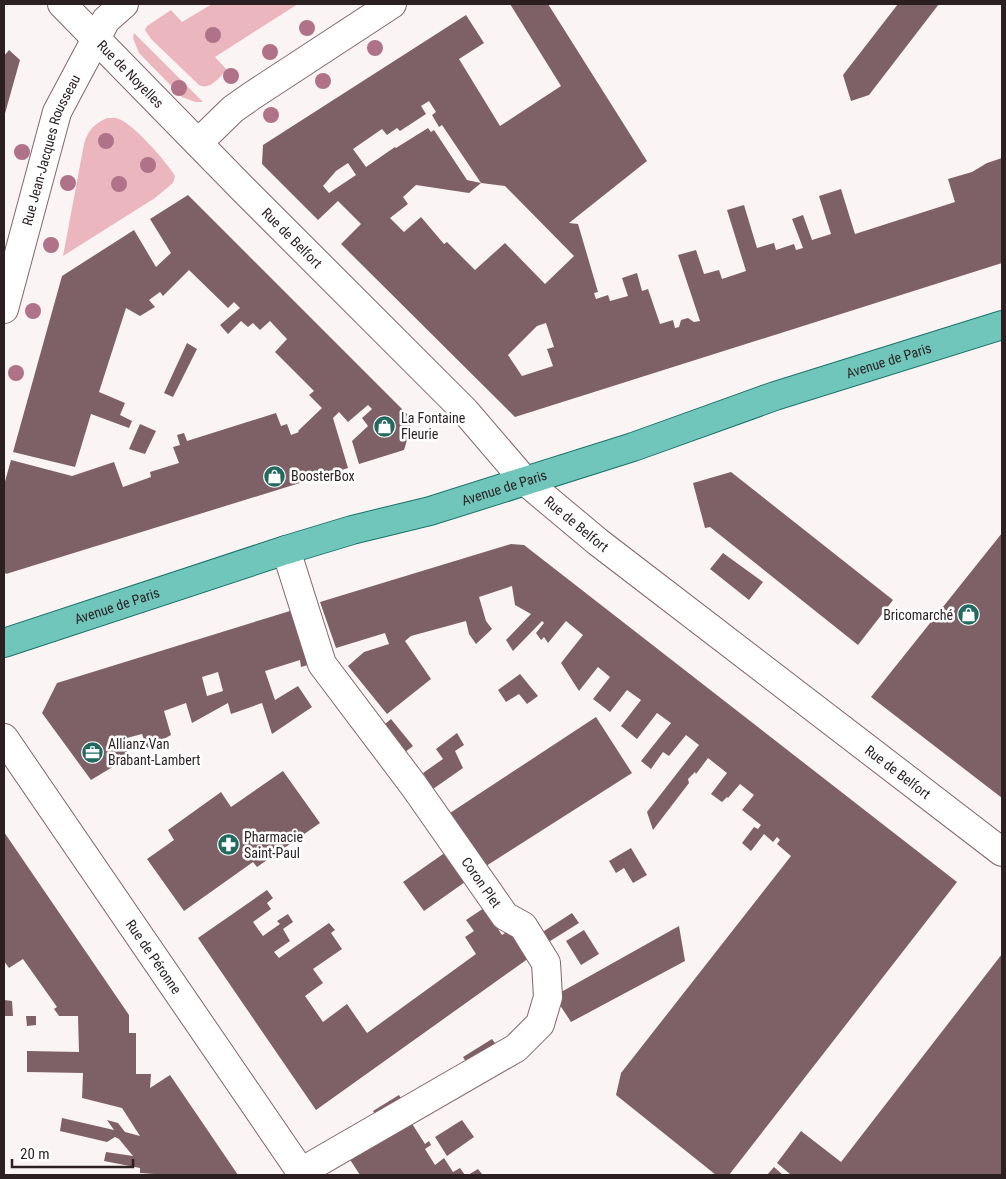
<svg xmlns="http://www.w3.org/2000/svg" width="1006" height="1179" viewBox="0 0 1006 1179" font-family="'Roboto Condensed',sans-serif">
	<rect width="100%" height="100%" fill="#fbf4f5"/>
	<path fill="#ecb6bf" d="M 212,4 L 298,4 L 215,57 L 227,70 C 219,77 210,91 199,85 L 151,39 L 145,30 L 147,26 L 171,10 L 182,22 Z
		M 134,33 L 203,102 L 195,102 L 182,97 L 139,53 L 133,38 Z
		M 107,118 C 111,118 115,117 119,119 C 133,124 167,162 175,176 L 173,183 L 155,198 L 63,256 L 84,144 C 88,130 94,124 107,118 Z"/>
	<path fill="#7e6166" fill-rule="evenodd" d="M 510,4 L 548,4 L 647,161 L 569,223 L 578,224 L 598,292 L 594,293 L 596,299 L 608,295 L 610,301 L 628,296 L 622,278 L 637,273 L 642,291 L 648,289 L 660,324 L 673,320 L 675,328 L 679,327 L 681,320 L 688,318 L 694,322 L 700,321 L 678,255 L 696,250 L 704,274 L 719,270 L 722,279 L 746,271 L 727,210 L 744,205 L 757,248 L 774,243 L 776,250 L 794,244 L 796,250 L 803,248 L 792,219 L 803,215 L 812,240 L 831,234 L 819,196 L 841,189 L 855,234 L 955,202 L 948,179 L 972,172 L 987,163 L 1002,158 L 1002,263 L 515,417 L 341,244 L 361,224 L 338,201 L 318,220 L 262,164 L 263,145 L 466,15 L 484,43 L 459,59 L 500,126 L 561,86 ZM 429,101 L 436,112 L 432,115 L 439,127 L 442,125 L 481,183 L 505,186 L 574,256 L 545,284 L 505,243 L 475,270 L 447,242 L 444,244 L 421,217 L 404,232 L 390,218 L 408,204 L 403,197 L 416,185 L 469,193 L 481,183 L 467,180 L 434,130 L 431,132 L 428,128 L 396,148 L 395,147 L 366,167 L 353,149 L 382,129 L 387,135 L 397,128 L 400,131 L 426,114 L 421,106 ZM 348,163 L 356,175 L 329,193 L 323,186 L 336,171 ZM 546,323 L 554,347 L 547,349 L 553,366 L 522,376 L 508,355 L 537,326 Z
		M 898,4 L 939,4 L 869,95 L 851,101 L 843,75 Z
		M 9,50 L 20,60 L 4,117 L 4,56 Z
		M 188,195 L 413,420 L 404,450 L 359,464 L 352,441 L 368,426 L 362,418 L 372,409 L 368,405 L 348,422 L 339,412 L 333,418 L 348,468 L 6,574 L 4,571 L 4,485 L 11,460 L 72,476 L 114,462 L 123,487 L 151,477 L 150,472 L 179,463 L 173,447 L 180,445 L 177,435 L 184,433 L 187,441 L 276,413 L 281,426 L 287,424 L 291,435 L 299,432 L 298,431 L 322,408 L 309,395 L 314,391 L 275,352 L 287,339 L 270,321 L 260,330 L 253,323 L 248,327 L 241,321 L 228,334 L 220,325 L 240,308 L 234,302 L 228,308 L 189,270 L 163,296 L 160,292 L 149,300 L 155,307 L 140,316 L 126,308 L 99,392 L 125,403 L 120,415 L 132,421 L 129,428 L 91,414 L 75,467 L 13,452 L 62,276 L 134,230 L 156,267 L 171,253 L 150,219 Z
		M 187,343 L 197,349 L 173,397 L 164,393 Z
		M 140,424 L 156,431 L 145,454 L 129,449 Z
		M 731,472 L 893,600 L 858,645 L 710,527 L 705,528 L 693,483 Z
		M 1002,533 L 1002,798 L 871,697 Z
		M 511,544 L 524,545 L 957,882 L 729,1175 L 716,1175 L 616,1095 L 621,1073 L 791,856 L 777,844 L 780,840 L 777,837 L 773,842 L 764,834 L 751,851 L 742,843 L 754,827 L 758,829 L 761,825 L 742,810 L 754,795 L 740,784 L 728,798 L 727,797 L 722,802 L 711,794 L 727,773 L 708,758 L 696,774 L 695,772 L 688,779 L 689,783 L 653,830 L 647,812 L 699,745 L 686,735 L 669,756 L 663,752 L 651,769 L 641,761 L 671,723 L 657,713 L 637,739 L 621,726 L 641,700 L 627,690 L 610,712 L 593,699 L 610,677 L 598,667 L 579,691 L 561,663 L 583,635 L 566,621 L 548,643 L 544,637 L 541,640 L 536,633 L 544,623 L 542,621 L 513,651 L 506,640 L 531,614 L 515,605 L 512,586 L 479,597 L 486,621 L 492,629 L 476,644 L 469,634 L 466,621 L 411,636 L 405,641 L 431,679 L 387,714 L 348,666 L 364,652 L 389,644 L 385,633 L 336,648 L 320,602 Z
		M 723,553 L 763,582 L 749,600 L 710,569 Z
		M 290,611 L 308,665 L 301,667 L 300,660 L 265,671 L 275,700 L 298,686 L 312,707 L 272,734 L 262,703 L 231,714 L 228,703 L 192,723 L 186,703 L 164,711 L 171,735 L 147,748 L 142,734 L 123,739 L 129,757 L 91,780 L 42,713 L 57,683 ZM 218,672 L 223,691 L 207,696 L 202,677 Z
		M 520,674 L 538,696 L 527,704 L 519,694 L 506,702 L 498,690 Z
		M 596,717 L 632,773 L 486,866 L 450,813 Z
		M 391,719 L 413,746 L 400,756 L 378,730 Z
		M 457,733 L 464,745 L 455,751 L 463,768 L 433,789 L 423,773 L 443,759 L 436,749 Z
		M 283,771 L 320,823 L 257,867 L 253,862 L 184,911 L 147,859 L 174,840 L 168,830 L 221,792 L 231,807 Z
		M 4,832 L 129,1015 L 129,1033 L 136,1033 L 136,1074 L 151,1074 L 150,1088 L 170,1075 L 238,1175 L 168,1175 L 140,1173 L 140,1168 L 104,1161 L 106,1152 L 133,1156 L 119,1139 L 115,1137 L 107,1142 L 60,1131 L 62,1118 L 114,1130 L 107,1120 L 118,1123 L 125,1132 L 140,1136 L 122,1108 L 82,1098 L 83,1073 L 27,1072 L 27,1051 L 79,1052 L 78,1016 L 59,1016 L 54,1009 L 57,1007 L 23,959 L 9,968 L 4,961 Z
		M 631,848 L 647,875 L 633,883 L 624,868 L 616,873 L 609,861 Z
		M 446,852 L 465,882 L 424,911 L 403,882 Z
		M 267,890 L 273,898 L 267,903 L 271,909 L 253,922 L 263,936 L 280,924 L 277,921 L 288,914 L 293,922 L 283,929 L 290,941 L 274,952 L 279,958 L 329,923 L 335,930 L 331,933 L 342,949 L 313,969 L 323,983 L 305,996 L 323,1022 L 347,1004 L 367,1033 L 476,954 L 465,937 L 474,931 L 466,920 L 484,908 L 502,935 L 508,931 L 529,958 L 316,1110 L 198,938 Z
		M 572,913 L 579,923 L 547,943 L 541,933 Z
		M 679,926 L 685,961 L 571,1022 L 554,996 Z
		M 584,930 L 599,954 L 581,965 L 566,941 Z
		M 1002,954 L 1002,1175 L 791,1175 L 777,1163 L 801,1131 L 841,1162 Z
		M 4,1000 L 12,1001 L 13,1016 L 4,1016 Z
		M 26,1016 L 36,1016 L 36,1025 L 27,1026 Z
		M 492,1039 L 498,1047 L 468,1065 L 463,1057 Z
		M 399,1095 L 404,1103 L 378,1120 L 373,1111 Z
		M 409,1119 L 425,1144 L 429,1141 L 431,1145 L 425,1149 L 435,1165 L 444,1158 L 453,1172 L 460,1168 L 465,1175 L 360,1175 L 347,1155 Z
		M 462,1120 L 474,1137 L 447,1156 L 435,1137 Z
		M 774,1167 L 783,1175 L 767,1175 Z
		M 478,1169 L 482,1174 L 480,1175 L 468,1175 Z"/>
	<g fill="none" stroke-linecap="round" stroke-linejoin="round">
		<defs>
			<g id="minor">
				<path id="s1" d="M 62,4 L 242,188 L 465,411 L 525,481 L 598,542 L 1002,852"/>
				<path d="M 198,143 L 233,109 L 253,95 L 392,4"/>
				<path id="s2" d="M 4,309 L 57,112 L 106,20 L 124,4"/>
				<path id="s3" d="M 286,550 L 322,664 L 414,786 L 505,916 L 523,926 L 546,963 L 548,997 L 540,1024 L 516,1048 L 301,1172"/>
				<path id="s4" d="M 4,738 L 303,1175"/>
			</g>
			<g id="major">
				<path id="s5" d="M 4,643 L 286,550 L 352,530 L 430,511 L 633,447 L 775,396 L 1002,325"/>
			</g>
		</defs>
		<use href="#minor" stroke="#84666b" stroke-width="30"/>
		<use href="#major" stroke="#1a7368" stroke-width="30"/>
		<use href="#minor" stroke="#fff" stroke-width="28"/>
		<use href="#major" stroke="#70c6bb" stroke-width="28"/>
	</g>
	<g fill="#af7289">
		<circle cx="307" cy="28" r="8"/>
		<circle cx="213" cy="35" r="8"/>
		<circle cx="375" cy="48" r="8"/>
		<circle cx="270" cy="52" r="8"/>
		<circle cx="231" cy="76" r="8"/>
		<circle cx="323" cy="81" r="8"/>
		<circle cx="179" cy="88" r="8"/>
		<circle cx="271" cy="115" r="8"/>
		<circle cx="106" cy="141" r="8"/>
		<circle cx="22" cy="152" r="8"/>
		<circle cx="148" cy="165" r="8"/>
		<circle cx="68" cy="183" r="8"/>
		<circle cx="119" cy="184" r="8"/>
		<circle cx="51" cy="245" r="8"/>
		<circle cx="33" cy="311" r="8"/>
		<circle cx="16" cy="373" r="8"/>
	</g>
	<defs>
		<symbol id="shop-disc" viewBox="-11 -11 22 22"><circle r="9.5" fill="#22695f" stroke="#fff"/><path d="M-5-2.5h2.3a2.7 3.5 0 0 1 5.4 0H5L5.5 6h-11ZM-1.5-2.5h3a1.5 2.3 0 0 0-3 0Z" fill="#fff"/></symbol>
		<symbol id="office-disc" viewBox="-11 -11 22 22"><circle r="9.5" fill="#22695f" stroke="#fff"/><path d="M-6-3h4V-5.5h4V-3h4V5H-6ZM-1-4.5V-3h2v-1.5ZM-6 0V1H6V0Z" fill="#fff"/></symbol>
		<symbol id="pharmacy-disc" viewBox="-11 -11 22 22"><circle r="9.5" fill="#22695f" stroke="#fff"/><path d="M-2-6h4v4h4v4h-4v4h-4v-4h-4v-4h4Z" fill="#fff"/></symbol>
	</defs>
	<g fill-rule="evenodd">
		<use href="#shop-disc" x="372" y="414" width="25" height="25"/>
		<use href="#shop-disc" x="262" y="464" width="25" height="25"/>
		<use href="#shop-disc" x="956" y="602" width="25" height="25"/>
		<use href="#office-disc" x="80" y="740" width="25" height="25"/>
		<use href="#pharmacy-disc" x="216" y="832" width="25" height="25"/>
	</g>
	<g text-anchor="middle" stroke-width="5" stroke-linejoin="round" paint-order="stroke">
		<g font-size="14" fill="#2c1f22" stroke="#fff">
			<text dy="5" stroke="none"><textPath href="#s1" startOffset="98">Rue de Noyelles</textPath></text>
			<text dy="5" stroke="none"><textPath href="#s2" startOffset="166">Rue Jean-Jacques Rousseau</textPath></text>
			<text dy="5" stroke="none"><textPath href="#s1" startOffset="328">Rue de Belfort</textPath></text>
			<text dy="5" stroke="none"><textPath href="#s5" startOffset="929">Avenue de Paris</textPath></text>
			<text dy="5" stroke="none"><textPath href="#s5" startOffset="524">Avenue de Paris</textPath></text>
			<text dy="5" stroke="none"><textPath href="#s1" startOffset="732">Rue de Belfort</textPath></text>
			<text dy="5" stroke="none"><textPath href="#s5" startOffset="119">Avenue de Paris</textPath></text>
			<text dy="5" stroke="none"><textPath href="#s1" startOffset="1138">Rue de Belfort</textPath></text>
			<text dy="5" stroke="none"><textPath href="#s3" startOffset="390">Coron Plet</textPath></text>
			<text dy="5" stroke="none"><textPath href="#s4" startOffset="265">Rue de Péronne</textPath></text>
		</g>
		<g font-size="14" fill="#2c1f22" stroke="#fff" text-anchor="start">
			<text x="401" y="423">La Fontaine<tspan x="401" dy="16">Fleurie</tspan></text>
			<text x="291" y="481">BoosterBox</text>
			<text x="953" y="620" text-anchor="end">Bricomarché</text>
			<text x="108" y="749">Allianz Van<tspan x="108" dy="16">Brabant-Lambert</tspan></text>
			<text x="244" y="842">Pharmacie<tspan x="244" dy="16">Saint-Paul</tspan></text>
		</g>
	</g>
	<rect width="1006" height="1179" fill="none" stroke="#2c1f22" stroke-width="10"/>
	<path d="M12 1159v8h121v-8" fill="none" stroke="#2c1f22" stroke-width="2.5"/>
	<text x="20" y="1159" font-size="15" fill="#2c1f22" stroke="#ffffff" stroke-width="4" paint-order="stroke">20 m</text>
</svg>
